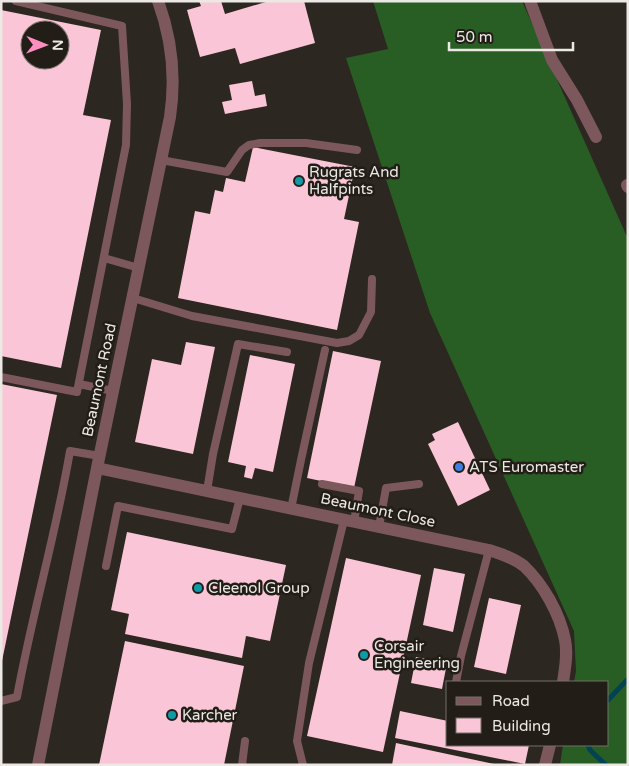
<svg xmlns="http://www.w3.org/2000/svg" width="629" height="766" viewBox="0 0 629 766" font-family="'Varela Round',sans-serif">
	<rect width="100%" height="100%" fill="#2c2720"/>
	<path fill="#285e24" d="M 373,1 L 522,1 L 628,239 L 628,765 L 560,765 L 563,745 L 608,745 L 608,682 L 574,682 L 576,671 L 574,631 L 430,313 L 346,58 L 388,49 Z"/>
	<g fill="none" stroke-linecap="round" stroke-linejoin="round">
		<path stroke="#024353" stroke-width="5" d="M 608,700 L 628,679
			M 588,745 L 590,750 L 606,765"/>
	</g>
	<path fill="#fac5d7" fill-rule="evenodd" d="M 199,1 L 221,1 L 225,14 L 269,1 L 304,1 L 315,43 L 240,64 L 235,48 L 200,57 L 187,10 L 201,6 Z
		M 1,10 L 101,30 L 83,115 L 111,120 L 61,368 L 1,356 ZM 30,30 L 60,30 L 60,60 L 30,60 Z
		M 252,81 L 255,96 L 265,94 L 267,106 L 225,114 L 222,102 L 232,100 L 229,85 Z
		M 253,147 L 355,167 L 344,219 L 359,222 L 337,330 L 178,298 L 195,211 L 210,214 L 215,190 L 223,192 L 226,178 L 245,182 Z
		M 186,342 L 215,347 L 193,454 L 135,442 L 152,359 L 181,365 Z
		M 333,351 L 381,361 L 354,488 L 307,478 Z
		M 250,355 L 295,364 L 273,472 L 255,468 L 252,479 L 244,477 L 246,466 L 228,462 Z
		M 1,384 L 57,395 L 2,661 L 1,661 Z
		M 458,422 L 490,490 L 458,506 L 428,444 L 435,440 L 432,434 Z
		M 127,532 L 286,565 L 270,641 L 246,636 L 242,658 L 125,634 L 129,614 L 111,610 Z
		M 346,558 L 421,575 L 383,752 L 307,736 Z
		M 434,568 L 465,574 L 453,632 L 423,625 Z
		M 489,598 L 521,605 L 506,674 L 474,667 Z
		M 125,641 L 244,666 L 224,765 L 99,765 Z
		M 416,657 L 447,663 L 442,689 L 411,683 Z
		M 400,711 L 448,721 L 448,745 L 529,745 L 525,764 L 395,738 Z
		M 396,743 L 494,764 L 494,765 L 392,765 Z"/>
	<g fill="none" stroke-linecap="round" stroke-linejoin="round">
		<path stroke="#7c585d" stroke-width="8" d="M 161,160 L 227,172 L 242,150 L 249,145 L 260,143 L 306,143 L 357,150
			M 104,258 L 139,268
			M 133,298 L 192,316 L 337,343 L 349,341 L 359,335 L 371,312 L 372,279
			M 1,377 L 77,392 L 126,145 L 127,104 L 122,26 L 16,1
			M 79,384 L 113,391
			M 322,484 L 359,491 L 354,522
			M 207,491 L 213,454 L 238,344 L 287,352
			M 291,509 L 301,460 L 325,350
			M 379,527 L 386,488 L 419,484
			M 106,566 L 118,506 L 232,529 L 240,498
			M 456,682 L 461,656 L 489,550
			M 1,701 L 17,697 C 32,614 56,534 70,451 L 100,456
			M 242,765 L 245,741
			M 303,765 L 297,741 L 309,663 L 344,520"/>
		<path stroke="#7c585d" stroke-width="12" d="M 530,1 L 552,60 L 577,100 L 596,137
			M 627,185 L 628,187
			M 97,468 L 489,550 C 501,554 514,558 524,566 C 543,584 560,614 565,640 C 568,654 565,668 563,682
			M 38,765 L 97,468 L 170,117 C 176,77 172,39 158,1
			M 545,765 L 550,745"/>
	</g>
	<g fill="#0f9aa8" stroke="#221e17" stroke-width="2">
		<circle cx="299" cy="181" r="5"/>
		<circle cx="198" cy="588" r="5"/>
		<circle cx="364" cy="655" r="5"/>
		<circle cx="172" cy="715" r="5"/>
	</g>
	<circle fill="#3f7fe0" stroke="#221e17" stroke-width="2" cx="459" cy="467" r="5"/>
	<g text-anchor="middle" stroke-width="5" stroke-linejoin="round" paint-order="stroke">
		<g font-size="15" fill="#ece9e5" stroke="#221e17" text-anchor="start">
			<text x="309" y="177">Rugrats And<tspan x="309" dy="17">Halfpints</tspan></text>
			<text x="469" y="472">ATS Euromaster</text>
			<text x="208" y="593">Cleenol Group</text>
			<text x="374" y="651">Corsair<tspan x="374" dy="17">Engineering</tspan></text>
			<text x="182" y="720">Karcher</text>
		</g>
		<g font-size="15" fill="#ece9e5" stroke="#221e17">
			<text transform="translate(99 380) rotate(-78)" y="5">Beaumont Road</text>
			<text transform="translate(378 510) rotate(12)" y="5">Beaumont Close</text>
		</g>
	</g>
	<rect width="629" height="766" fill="none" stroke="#ece9e5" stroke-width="5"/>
	<rect x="446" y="681" width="162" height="65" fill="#221e17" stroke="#736f69"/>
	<rect x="456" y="697" width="25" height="8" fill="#7c585d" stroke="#736f69"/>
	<text x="492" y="706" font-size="15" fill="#ece9e5">Road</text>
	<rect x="456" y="718" width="25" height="15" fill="#fac5d7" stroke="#736f69"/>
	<text x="492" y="731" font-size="15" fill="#ece9e5">Building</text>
	<g transform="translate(45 45) rotate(91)"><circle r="24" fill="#221e17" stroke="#736f69"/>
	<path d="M0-4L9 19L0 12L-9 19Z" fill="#fd8ebf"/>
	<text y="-8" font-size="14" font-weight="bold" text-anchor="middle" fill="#ece9e5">N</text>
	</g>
	<path d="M449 42v8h124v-8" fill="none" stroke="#ece9e5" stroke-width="2.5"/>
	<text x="456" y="42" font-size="15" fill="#ece9e5" stroke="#221e17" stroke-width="4" paint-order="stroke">50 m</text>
</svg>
